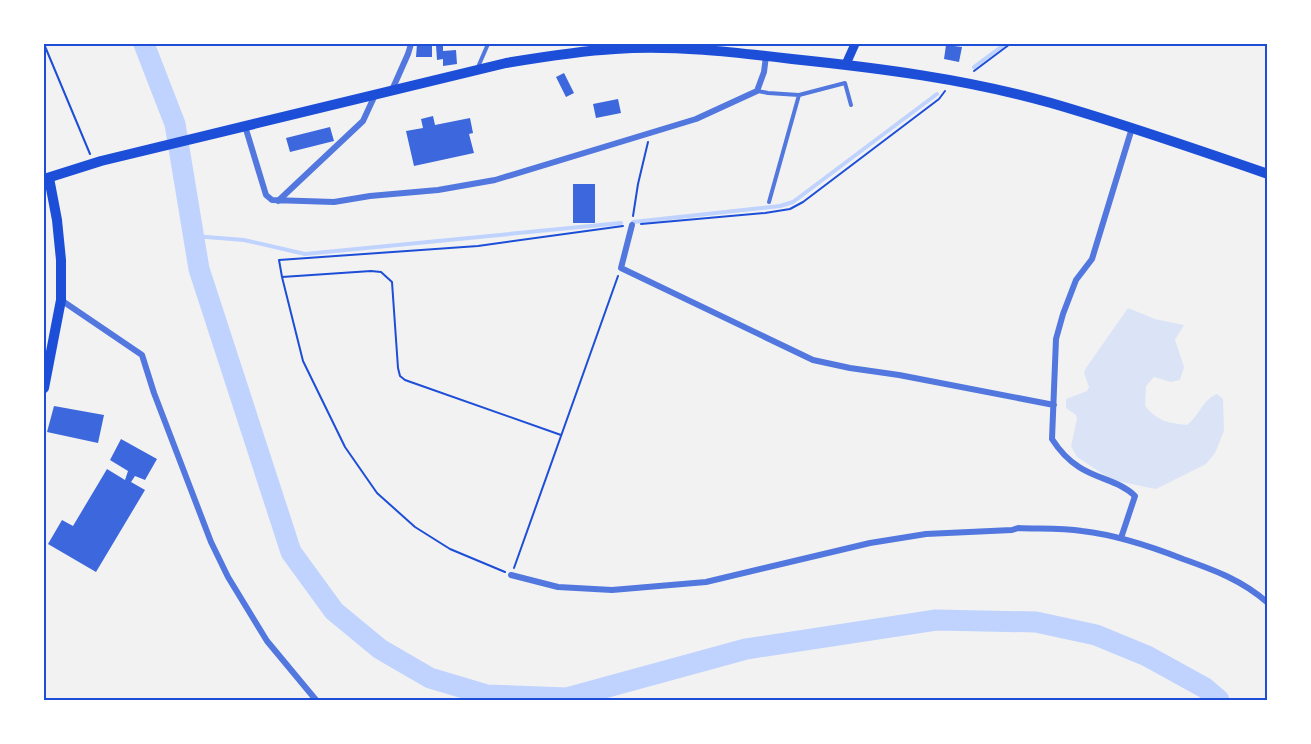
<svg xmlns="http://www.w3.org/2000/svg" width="1311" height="744" viewBox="0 0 1311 744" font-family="Helvetica,sans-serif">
	<rect width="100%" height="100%" fill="#f2f2f2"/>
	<path fill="#dbe4f7" d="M 1128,308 L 1155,319 L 1184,325 L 1175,340 L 1184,367 L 1180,380 L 1171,382 L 1154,377 L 1146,386 L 1145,406 C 1158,421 1167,423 1187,425 C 1200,415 1202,400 1217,394 L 1223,399 L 1224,431 L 1215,453 L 1206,464 L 1156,489 L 1112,480 L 1077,457 L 1071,446 L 1077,419 L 1076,415 L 1066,408 L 1066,399 L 1087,391 L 1089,387 L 1084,373 L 1086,368 Z"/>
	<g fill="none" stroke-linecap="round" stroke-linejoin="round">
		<path stroke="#bfd3fe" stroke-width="4" d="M 974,67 L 1005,44
			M 633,222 L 780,206 L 793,202 L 937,94
			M 194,236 L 244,240 L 305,254 L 621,223"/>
		<path stroke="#bfd3fe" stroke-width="21" d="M 144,44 L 175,124 L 199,269 L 291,552 L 334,611 L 380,649 L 430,678 L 487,695 L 567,698 L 746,649 L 936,620 L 1036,622 L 1096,635 L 1147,656 L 1205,688 L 1219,700"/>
	</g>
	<path fill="#3d67dc" d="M 417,44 L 432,44 L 432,57 L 416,57 Z
		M 443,44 L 443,51 L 456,50 L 457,64 L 443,66 L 443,59 L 437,60 L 436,45 Z
		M 946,45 L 962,47 L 959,62 L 944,59 Z
		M 564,73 L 574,93 L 566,97 L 556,77 Z
		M 618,99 L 621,113 L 596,118 L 593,104 Z
		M 433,116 L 435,125 L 470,118 L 473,133 L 469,134 L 474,153 L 414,166 L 406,131 L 423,128 L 421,119 Z
		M 330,127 L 334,141 L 290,152 L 286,138 Z
		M 573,184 L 595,184 L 595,223 L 573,223 Z
		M 54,406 L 104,415 L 98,443 L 47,432 Z
		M 121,439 L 157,459 L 145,480 L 135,476 L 131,482 L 145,490 L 96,572 L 48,544 L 62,520 L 73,526 L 107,469 L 125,480 L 128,471 L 110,460 Z"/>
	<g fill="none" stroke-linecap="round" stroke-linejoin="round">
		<path stroke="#1d4ed8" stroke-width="2" d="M 44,44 L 90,154
			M 974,71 L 1010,44
			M 633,216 L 638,184 L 648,142
			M 641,224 L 765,213 L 790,209 L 803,202 L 939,99 L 945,91
			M 282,277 L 371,271 L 381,272 L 392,282 L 398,368 L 400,376 L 405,380 L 561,435
			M 514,568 L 618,276
			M 505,572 L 450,549 L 415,527 L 377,493 L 345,447 L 303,361 L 282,277 L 279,260 L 478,246 L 623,226"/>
		<path stroke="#5277de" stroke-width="4" d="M 478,67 L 488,44
			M 758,91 L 768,93 L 799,95 L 769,202
			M 799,95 L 845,83 L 851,105"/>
		<path stroke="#5277de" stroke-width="6" d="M 392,90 L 408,54 L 411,44
			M 245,126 L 266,195 L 272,200 L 334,202 L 370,196 L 438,190 L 495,180 L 696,119 L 757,91 L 764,72 L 766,56
			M 278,201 L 363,121 L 375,95
			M 632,225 L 621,268 L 813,360 L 850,368 L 899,375 L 1054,405
			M 61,300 L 142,355 L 154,393 L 211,542 L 228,577 L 267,641 L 316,700
			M 1121,538 L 1135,496 C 1120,481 1097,479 1079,467 C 1068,460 1059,450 1052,439 L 1056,339 L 1063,314 L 1076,280 L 1092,259 L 1132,128
			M 511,575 L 558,587 L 612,590 L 706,582 L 870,543 L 926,534 L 1012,530 L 1018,528 C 1039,529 1061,528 1082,531 C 1117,535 1150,546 1183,559 C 1214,570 1242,580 1268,603"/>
		<path stroke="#1d4ed8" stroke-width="9" d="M 846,64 L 855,44"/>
		<path stroke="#1d4ed8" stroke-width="10" d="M 44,179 L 101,161 L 506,63 C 542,57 578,51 615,49 C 673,45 733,52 792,59 C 879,68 966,79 1051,103 C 1124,124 1196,149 1268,174
			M 44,388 L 61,300 L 61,260 L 57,220 L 49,178"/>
	</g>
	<rect width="1311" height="744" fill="none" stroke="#ffffff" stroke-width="90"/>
	<rect x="45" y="45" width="1221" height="654" fill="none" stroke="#1d4ed8" stroke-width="2"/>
</svg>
